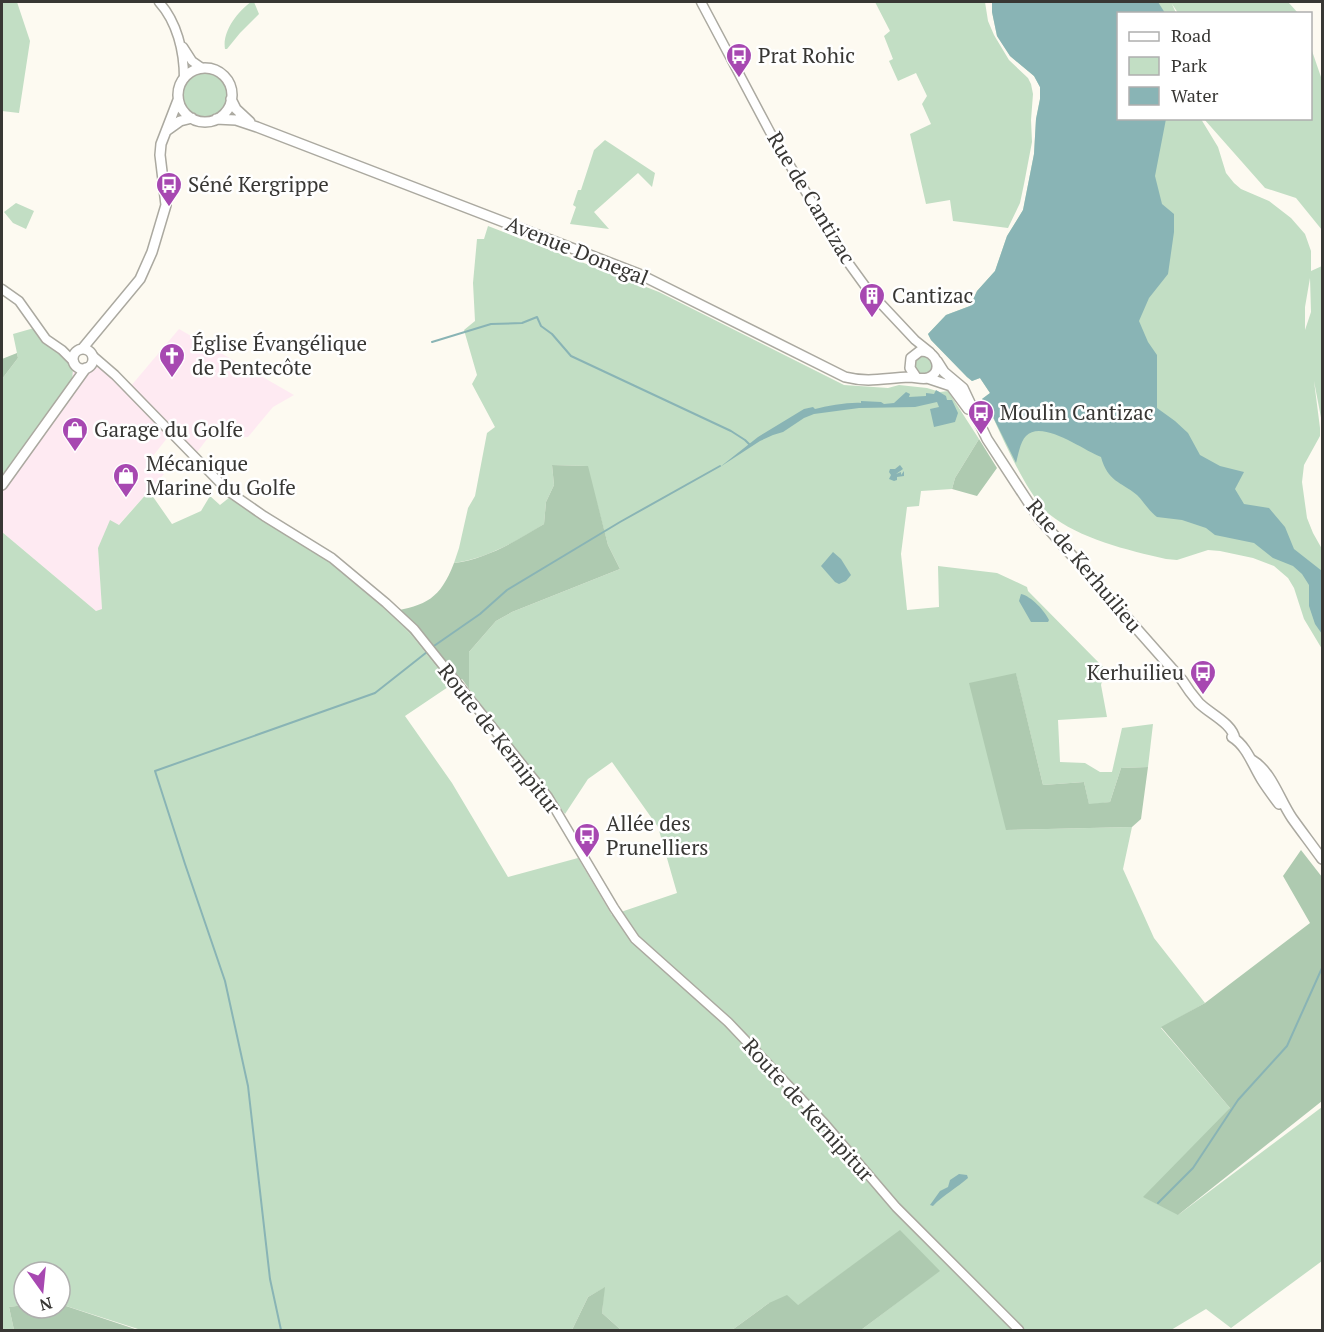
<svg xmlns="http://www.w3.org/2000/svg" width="1324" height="1332" viewBox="0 0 1324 1332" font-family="'PT Serif',serif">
	<rect width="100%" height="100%" fill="#fdfaf1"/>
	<path fill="#feeaf2" d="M 179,329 L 294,395 L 273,407 L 248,437 L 227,438 L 214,430 L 191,460 L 168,437 L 149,461 L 164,474 L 98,548 L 102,609 L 96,611 L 2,532 L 2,480 L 72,383 L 73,372 L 85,373 L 105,364 L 130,387 Z"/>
	<path fill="#c2dec4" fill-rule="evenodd" d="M 3,2 L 17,2 L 30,41 L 19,113 L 2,111 L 2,11 Z
		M 251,2 L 254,2 L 259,14 L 240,33 L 227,49 L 225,49 C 222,32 237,12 251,2 Z
		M 875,2 L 985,2 L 988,21 L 994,35 L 1009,60 L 1028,78 L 1031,84 L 1033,94 L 1031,120 L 1032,142 L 1024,184 L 1020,203 L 1008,228 L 953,221 L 950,200 L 926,204 L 910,134 L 931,124 L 922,104 L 927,96 L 916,73 L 898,81 L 889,61 L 893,59 L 884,36 L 890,31 Z
		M 992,2 L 1047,2 L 1066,269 L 1219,521 L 1312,576 L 1322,629 L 1322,649 L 1304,619 L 1294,588 L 1288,578 L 1274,566 L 1253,558 L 1220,551 L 1208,550 L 1177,560 L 1166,559 C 1127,550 1080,539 1049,514 C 1025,493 1002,435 987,405 L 982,399 L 990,393 L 980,378 L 972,381 L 967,377 L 931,340 L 928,334 L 946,315 L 970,306 L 977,291 L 995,271 L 1007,236 L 1023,210 L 1034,154 L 1036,119 L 1040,99 L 1040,87 L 1034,76 L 1010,56 L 997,36 L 992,12 Z
		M 1062,2 L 1288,2 L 1298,13 L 1178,13 L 1172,4 L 1176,13 L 1118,14 L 1118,118 L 1201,119 L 1218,147 L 1226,173 L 1234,183 L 1241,189 L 1269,201 L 1291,218 L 1305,234 L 1311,251 L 1311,271 L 1322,266 L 1322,423 L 1314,381 L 1320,428 L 1320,436 L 1304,465 L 1302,482 L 1307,518 L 1313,533 L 1322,549 L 1322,623 L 1320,587 L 1247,512 L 1059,343 ZM 1310,278 L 1311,312 L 1305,330 L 1305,307 Z
		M 1311,48 L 1322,80 L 1322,230 L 1296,198 L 1265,188 L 1204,119 L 1310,118 Z
		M182 94a23 23 0 1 1 46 0a23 23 0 1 1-46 0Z
		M 605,140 L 655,173 L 652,187 L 638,173 L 594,212 L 609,229 L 570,224 L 576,207 L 573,205 L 578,190 L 581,190 L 594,150 Z
		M 16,203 L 34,211 L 26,229 L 13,223 L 4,212 Z
		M 488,226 L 659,292 L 844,385 L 888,388 L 899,385 L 927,388 L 940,392 L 948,391 L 979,439 L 955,478 L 952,489 L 921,491 L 919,506 L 907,507 L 901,554 L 907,610 L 939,607 L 938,566 L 997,573 L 1027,587 L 1028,591 L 1105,669 L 1101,685 L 1107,717 L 1058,720 L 1060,762 L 1085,763 L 1100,772 L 1112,772 L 1122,728 L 1153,724 L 1148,767 L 1121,768 L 1110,802 L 1089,805 L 1084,782 L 1043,785 L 1016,674 L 1006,830 L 1132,827 L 1123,869 L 1154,938 L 1205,1003 L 1161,1028 L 1230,1108 L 1178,1215 L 1322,1107 L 1322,1261 L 1231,1328 L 1206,1309 L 1171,1330 L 861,1330 L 939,1271 L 900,1231 L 797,1306 L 769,1303 L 732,1330 L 621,1330 L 602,1313 L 604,1288 L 588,1297 L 572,1330 L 141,1330 L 60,1304 L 60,1272 L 24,1272 L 24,1305 L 9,1307 L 14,1330 L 2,1330 L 2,532 L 96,611 L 102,609 L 98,548 L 110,520 L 119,525 L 149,491 L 172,524 L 201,511 L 210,496 L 220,505 L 230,497 L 264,521 L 326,558 L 381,603 L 414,638 L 451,685 L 405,716 L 452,783 L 508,877 L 578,858 L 612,915 L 677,893 L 658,827 L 612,762 L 588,779 L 565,814 L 469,689 L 469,652 L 496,621 L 512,612 L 620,569 L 608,545 L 587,466 L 552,465 L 554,485 L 546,502 L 544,524 C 517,541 486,559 454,563 L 459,548 L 468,508 L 475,496 L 487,433 L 495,427 L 472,384 L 477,375 L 464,330 L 475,321 L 473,283 L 477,239 L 484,239 Z
		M 34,328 L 69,360 L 73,368 L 72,383 L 2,480 L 2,379 L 18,358 L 13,334 Z
		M914 365a9 9 0 1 1 18 0a9 9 0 1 1-18 0Z"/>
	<path fill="#aecab0" d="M 17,353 L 18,358 L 2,379 L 2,359 Z
		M 979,439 L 997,468 L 977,496 L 952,489 L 955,478 Z
		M 552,465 L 588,466 L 608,545 L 620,569 L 512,612 L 496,621 L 469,652 L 469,689 L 462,679 L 451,685 L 414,638 L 390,612 C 427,605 440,599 454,563 C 486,559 516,541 544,524 L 546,502 L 554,485 Z
		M 1016,673 L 1043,785 L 1084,782 L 1089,804 L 1110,802 L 1121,768 L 1148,767 L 1141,819 L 1132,827 L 1006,830 L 969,683 Z
		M 1301,850 L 1322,877 L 1322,1101 L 1178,1215 L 1143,1197 L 1230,1108 L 1161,1027 L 1205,1003 L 1310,923 L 1283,876 Z
		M 900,1230 L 940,1271 L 861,1330 L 732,1330 L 769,1303 L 787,1295 L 798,1305 Z
		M 605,1287 L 602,1313 L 621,1330 L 572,1330 L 588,1297 Z
		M 60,1304 L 135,1329 L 141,1330 L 14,1330 L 9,1307 L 24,1305 L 24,1308 L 60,1308 Z"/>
	<path fill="#89b4b5" d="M 992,2 L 1158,2 L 1165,13 L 1118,14 L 1118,118 L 1166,119 L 1155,176 L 1162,204 L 1174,214 L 1174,232 L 1168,274 L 1149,298 L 1139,321 L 1148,342 L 1157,355 L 1157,408 L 1175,421 L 1188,433 L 1200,455 L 1220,466 L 1244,472 L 1235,489 L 1244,504 L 1269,508 L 1285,527 L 1294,549 L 1322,571 L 1322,634 L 1315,624 L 1309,606 L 1309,585 L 1302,574 L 1293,566 L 1273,558 L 1254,543 L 1215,535 L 1206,528 L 1182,520 L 1157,517 C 1149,511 1144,502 1137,495 C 1120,481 1108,482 1101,457 C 1083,450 1042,419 1026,436 C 1020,442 1018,456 1016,463 L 987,405 L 982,399 L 990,393 L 980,378 L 972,381 L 967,377 L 931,340 L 928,334 L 946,315 L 970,306 L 977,291 L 995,271 L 1007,236 L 1023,210 L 1034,154 L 1036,119 L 1040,99 L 1040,87 L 1034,76 L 1010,56 L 997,36 L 992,12 Z
		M 936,390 L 946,396 L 947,400 L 952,400 L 958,413 L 955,422 L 934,427 L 930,409 L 939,407 L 937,402 L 915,407 L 859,408 L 814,414 L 804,418 L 783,432 L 773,435 L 760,441 L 720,467 L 758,437 L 804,409 L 813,407 L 815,409 C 827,406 850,402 861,403 L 861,401 L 881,402 L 884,404 L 894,403 L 906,392 L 910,394 L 909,397 L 926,396 L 926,393 L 934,394 Z
		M 900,465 L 903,469 L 896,474 L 901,472 L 901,475 L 904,471 L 904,476 L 897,477 L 897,480 L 894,481 L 889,479 L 891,475 L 889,472 L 890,469 L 895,469 Z
		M 833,552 L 841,559 L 851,575 L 846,581 L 839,584 L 835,582 L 821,566 Z
		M 1021,594 C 1031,596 1045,611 1049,620 L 1048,622 L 1031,622 L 1019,601 Z
		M 959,1174 L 967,1175 L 968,1178 C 957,1188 943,1195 933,1206 L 930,1205 L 940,1191 L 948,1187 L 950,1180 Z"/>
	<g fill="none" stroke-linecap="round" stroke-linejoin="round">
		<path stroke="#89b4b5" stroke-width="2" d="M 432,342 L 491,324 L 522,323 L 537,317 L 541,326 L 552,334 L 571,356 L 731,431 L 745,440 L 750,445
			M 431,648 L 480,614 L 507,590 L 620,522 L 720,466
			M 1158,1203 L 1193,1168 L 1238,1100 L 1287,1046 L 1322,968
			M 281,1330 L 270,1279 L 248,1086 L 225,981 L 185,864 L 155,771 L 375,693 L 427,652"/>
		<defs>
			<path id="tertiary" d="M 159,2 C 177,22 184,51 184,78
				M 701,2 L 770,132 L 847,261 L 868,290 L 915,340 L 930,352
				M 183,47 L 192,61 L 202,68
				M 2,289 L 19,301 L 46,339 L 62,350 L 74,362
				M 93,356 L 115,375 L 228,491 L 264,516 L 332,558 L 386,603 L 414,629 L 548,797 L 614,908 L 635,939 L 728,1022 L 825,1124 L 896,1207 L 1019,1330"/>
			<path id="secondary" d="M178 95a27 27 0 1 1 54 0a27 27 0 1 1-54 0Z
				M 231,99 L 236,109 L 250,122
				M 216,119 L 236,120 L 257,127 L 639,274 L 845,377 C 869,383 885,378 909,377 C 916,377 922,380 928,378 C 944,372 937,350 920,351 L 911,358 L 910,368 L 916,377
				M 166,131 L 180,121 L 192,118
				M 82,349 L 140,279 L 152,252 L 166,205 L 160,155 L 161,144 L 178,100
				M73 359a10 10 0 1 1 20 0a10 10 0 1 1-20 0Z
				M 937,361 L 944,372 L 963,388 L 987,439 L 1038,517 L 1182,680 C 1187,688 1193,696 1199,703 C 1210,714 1232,723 1235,739
				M 927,378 L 951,386 L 968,409
				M 2,485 L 86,368
				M 1232,737 C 1247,746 1253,766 1262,780 C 1267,788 1273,796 1279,804
				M 1252,760 C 1272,772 1279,799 1292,818 C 1302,832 1312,845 1322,859"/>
		</defs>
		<use href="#tertiary" stroke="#aba9a0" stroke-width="11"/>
		<use href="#secondary" stroke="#aba9a0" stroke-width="12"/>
		<use href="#tertiary" stroke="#fff" stroke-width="8"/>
		<use href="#secondary" stroke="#fff" stroke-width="9"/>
	</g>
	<defs>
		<symbol id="bus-pin" viewBox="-11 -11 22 30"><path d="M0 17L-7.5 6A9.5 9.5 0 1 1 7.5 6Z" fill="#a748b1" stroke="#fff"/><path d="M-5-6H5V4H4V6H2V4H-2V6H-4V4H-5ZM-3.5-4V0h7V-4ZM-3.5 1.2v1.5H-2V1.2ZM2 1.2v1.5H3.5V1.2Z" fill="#fff"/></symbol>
		<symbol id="building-pin" viewBox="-11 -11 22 30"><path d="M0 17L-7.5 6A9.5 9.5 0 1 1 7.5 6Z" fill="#a748b1" stroke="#fff"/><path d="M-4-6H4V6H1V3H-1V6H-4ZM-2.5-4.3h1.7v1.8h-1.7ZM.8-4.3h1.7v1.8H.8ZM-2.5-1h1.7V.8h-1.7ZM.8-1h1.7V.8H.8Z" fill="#fff"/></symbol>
		<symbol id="church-pin" viewBox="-11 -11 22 30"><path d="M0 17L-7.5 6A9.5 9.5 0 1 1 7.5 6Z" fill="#a748b1" stroke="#fff"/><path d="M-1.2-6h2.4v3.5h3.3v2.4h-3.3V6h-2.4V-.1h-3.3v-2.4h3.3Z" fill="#fff"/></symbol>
		<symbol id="shop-pin" viewBox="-11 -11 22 30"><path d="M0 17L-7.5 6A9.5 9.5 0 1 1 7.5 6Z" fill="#a748b1" stroke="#fff"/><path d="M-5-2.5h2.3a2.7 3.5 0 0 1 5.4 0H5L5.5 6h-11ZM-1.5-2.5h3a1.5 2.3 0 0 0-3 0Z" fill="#fff"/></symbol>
	</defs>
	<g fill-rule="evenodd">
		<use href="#bus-pin" x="724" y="41" width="30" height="40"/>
		<use href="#bus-pin" x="154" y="170" width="30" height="40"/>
		<use href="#building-pin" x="857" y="281" width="30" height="40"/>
		<use href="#church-pin" x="157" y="341" width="30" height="40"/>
		<use href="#bus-pin" x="966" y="398" width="30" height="40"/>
		<use href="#shop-pin" x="60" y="415" width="30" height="40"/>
		<use href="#shop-pin" x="111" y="461" width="30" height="40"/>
		<use href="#bus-pin" x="1188" y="658" width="30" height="40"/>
		<use href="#bus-pin" x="572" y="821" width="30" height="40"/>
	</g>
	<g text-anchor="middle" stroke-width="5" stroke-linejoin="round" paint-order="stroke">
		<g font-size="21" fill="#383734" stroke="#fff" text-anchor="start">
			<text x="758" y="63">Prat Rohic</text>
			<text x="188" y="192">Séné Kergrippe</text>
			<text x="892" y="303">Cantizac</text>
			<text x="192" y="351">Église Évangélique<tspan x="192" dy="24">de Pentecôte</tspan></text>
			<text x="1000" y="420">Moulin Cantizac</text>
			<text x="94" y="437">Garage du Golfe</text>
			<text x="146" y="471">Mécanique<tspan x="146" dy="24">Marine du Golfe</tspan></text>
			<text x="1184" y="680" text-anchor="end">Kerhuilieu</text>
			<text x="606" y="831">Allée des<tspan x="606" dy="24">Prunelliers</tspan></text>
		</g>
		<g font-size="21" fill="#383734" stroke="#fff">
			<text transform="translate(811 198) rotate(59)" y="7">Rue de Cantizac</text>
			<text transform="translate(577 251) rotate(22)" y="7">Avenue Donegal</text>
			<text transform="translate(1084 566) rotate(50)" y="7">Rue de Kerhuilieu</text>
			<text transform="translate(499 739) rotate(52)" y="7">Route de Kernipitur</text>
			<text transform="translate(808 1110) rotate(48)" y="7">Route de Kernipitur</text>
		</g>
	</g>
	<rect width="1324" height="1332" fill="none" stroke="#383734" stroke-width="6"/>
	<rect x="1117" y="12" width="195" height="108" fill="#ffffff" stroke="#afafae" stroke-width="1.5"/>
	<rect x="1129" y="32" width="30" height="9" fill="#ffffff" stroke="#afafae" stroke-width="1.5"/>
	<text x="1171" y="42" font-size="18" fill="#383734">Road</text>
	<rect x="1129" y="57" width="30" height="18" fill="#c2dec4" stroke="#afafae" stroke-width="1.5"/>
	<text x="1171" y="72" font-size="18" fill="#383734">Park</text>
	<rect x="1129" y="87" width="30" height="18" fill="#89b4b5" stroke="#afafae" stroke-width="1.5"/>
	<text x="1171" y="102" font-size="18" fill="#383734">Water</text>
	<g transform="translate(42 1290) rotate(165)"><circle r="28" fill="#ffffff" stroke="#afafae" stroke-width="1.5"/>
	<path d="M0-4.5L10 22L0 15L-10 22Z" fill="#a748b1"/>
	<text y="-9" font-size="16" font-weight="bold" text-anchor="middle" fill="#383734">N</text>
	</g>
</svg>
